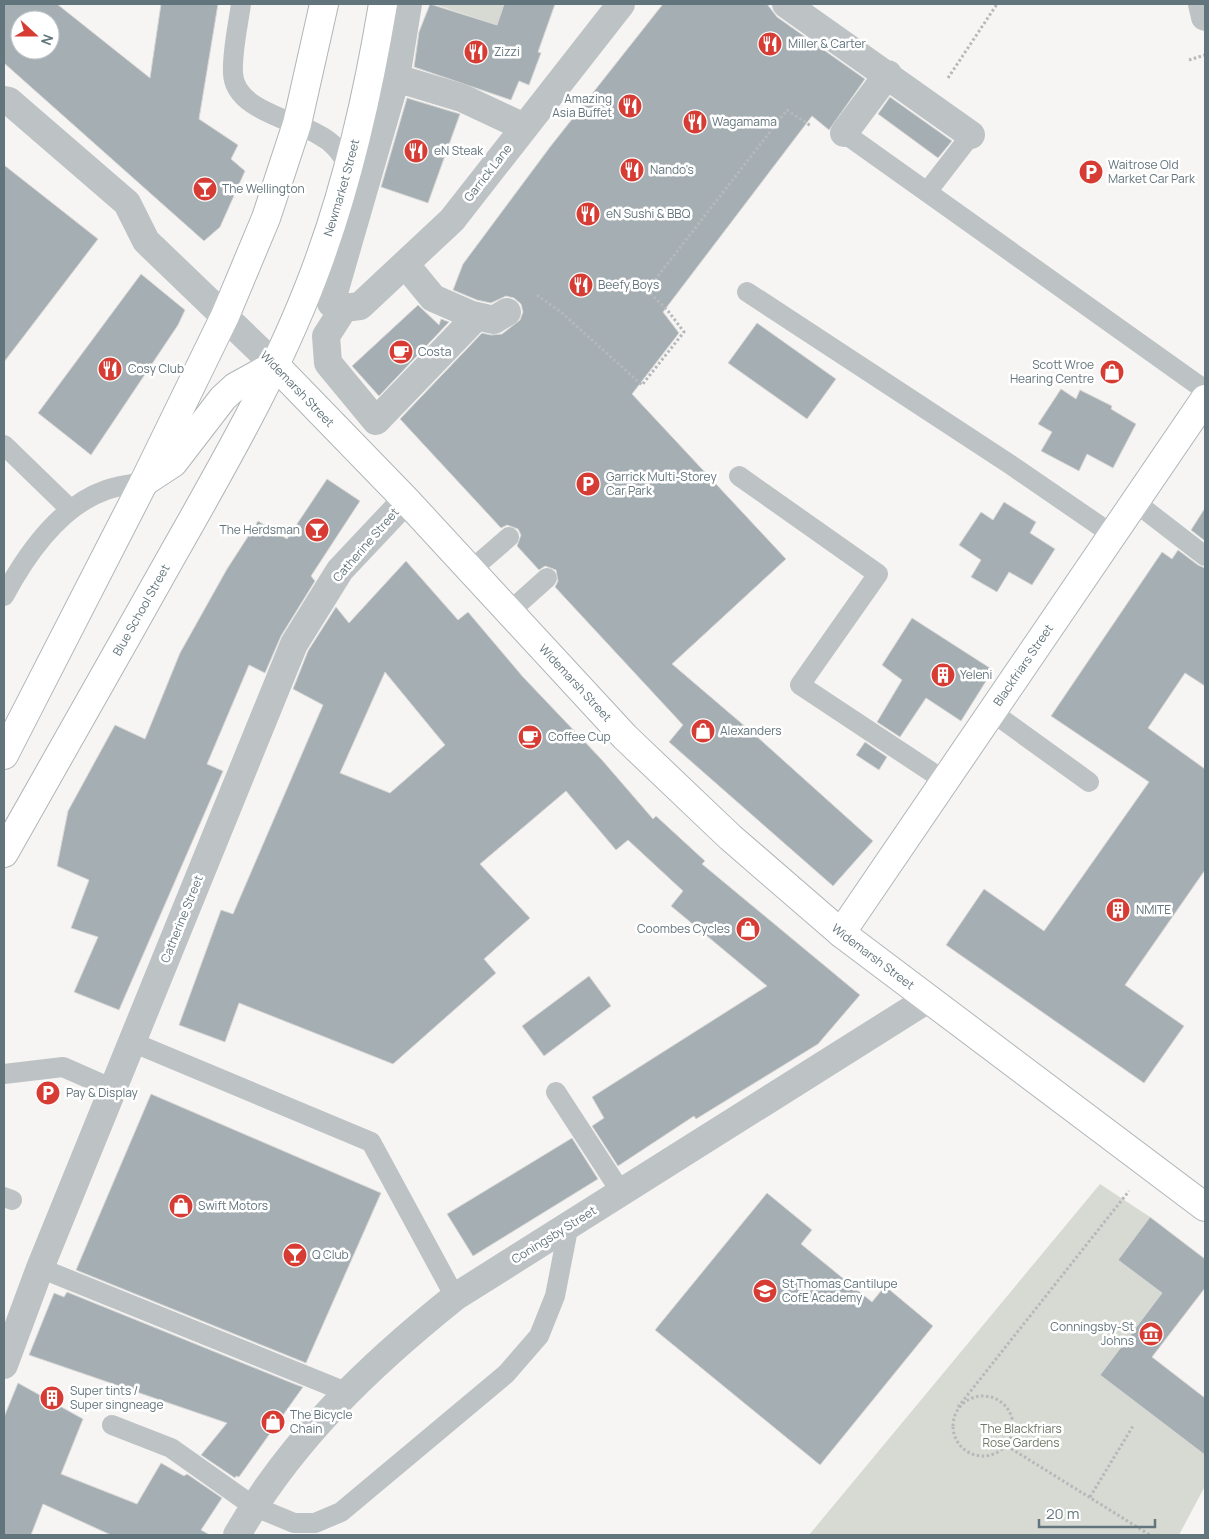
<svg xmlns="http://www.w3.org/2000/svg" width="1209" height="1539" viewBox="0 0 1209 1539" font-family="Manrope,sans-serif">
	<rect width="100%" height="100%" fill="#f6f5f3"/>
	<path fill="#d7dad2" d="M 434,4 L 504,4 L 497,25 Z
		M 1100,1184 L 1150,1217 L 1118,1260 L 1162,1293 L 1100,1375 L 1205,1455 L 1205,1486 L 1179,1535 L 809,1535 Z"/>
	<path fill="#a5aeb2" stroke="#d7d7d5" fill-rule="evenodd" d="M 4,4 L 57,4 L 150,78 L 161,4 L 218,4 L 199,119 L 238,145 L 231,159 L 245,171 L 220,227 L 204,241 L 4,63 ZM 20,20 L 50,20 L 50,50 L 20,50 Z
		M 430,4 L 497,25 L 504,4 L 555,4 L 538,52 L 541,53 L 529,85 L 519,81 L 511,100 L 414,67 L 419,32 Z
		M 663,4 L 767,4 L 777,17 L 865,79 L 829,130 L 812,116 L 663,312 L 679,333 L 632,394 L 786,559 L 672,664 L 754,734 L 873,841 L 833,886 L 669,742 L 683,725 L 555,587 L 558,581 L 556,570 L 545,566 L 539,570 L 517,546 L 521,535 L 518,529 L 507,525 L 501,528 L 400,419 L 482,333 L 491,335 L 502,334 L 520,320 L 523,312 L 521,304 L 514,298 L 506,296 L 491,303 L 477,300 L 453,290 L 463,264 L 550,147 Z
		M 890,97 L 952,141 L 938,158 L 878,114 Z
		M 407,98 L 460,114 L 428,203 L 381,187 Z
		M 4,165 L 98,239 L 4,362 Z
		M 141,274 L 185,310 L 178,325 L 91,455 L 38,413 Z
		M 418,305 L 439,325 L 441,319 L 449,322 L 379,396 L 352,366 Z
		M 757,323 L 836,379 L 807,419 L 728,363 Z
		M 1061,389 L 1076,399 L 1080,390 L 1112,406 L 1111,409 L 1136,424 L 1113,468 L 1087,454 L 1079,471 L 1041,451 L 1052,432 L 1038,424 Z
		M 327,479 L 360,501 L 311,576 L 315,581 L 281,636 L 265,673 L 249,665 L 207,764 L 223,771 L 119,1010 L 74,992 L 98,937 L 71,928 L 89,880 L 57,866 L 68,811 L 115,725 L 145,739 L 180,653 L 227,569 L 258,521 L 287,539 Z
		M 1004,502 L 1036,522 L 1030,533 L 1055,549 L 1032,585 L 1009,572 L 997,592 L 971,577 L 981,560 L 959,545 L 981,512 L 993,520 Z
		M 1205,508 L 1205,541 L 1191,530 Z
		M 1178,550 L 1198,565 L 1205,568 L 1205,686 L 1185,673 L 1148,728 L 1205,769 L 1205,870 L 1125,985 L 1184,1026 L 1144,1083 L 946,945 L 984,889 L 1044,931 L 1149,782 L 1051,716 L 1162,552 L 1172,559 Z
		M 406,561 L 458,620 L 468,612 L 523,677 L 602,760 L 653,819 L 656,816 L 705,861 L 702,864 L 860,995 L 818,1044 L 696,1119 L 694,1116 L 618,1166 L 592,1126 L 604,1118 L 592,1097 L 767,986 L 671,906 L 683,891 L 628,840 L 616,850 L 566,791 L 480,864 L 530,918 L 484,959 L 496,973 L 393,1064 L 239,1003 L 225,1042 L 179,1025 L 221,910 L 233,914 L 323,705 L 293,689 L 308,651 L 336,607 L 349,623 ZM 385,672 L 445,745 L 390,793 L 340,773 Z
		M 912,618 L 993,670 L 961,721 L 926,698 L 900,737 L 877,722 L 902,680 L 882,665 Z
		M 865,742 L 887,757 L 879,770 L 856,755 Z
		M 589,976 L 611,1006 L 544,1056 L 522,1026 Z
		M 151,1094 L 381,1193 L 306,1363 L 76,1270 Z
		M 572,1138 L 598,1179 L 473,1256 L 447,1214 Z
		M 767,1193 L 812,1230 L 801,1244 L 872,1302 L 885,1286 L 933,1326 L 820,1465 L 655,1330 Z
		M 1150,1217 L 1205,1259 L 1205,1288 L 1152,1357 L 1205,1398 L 1205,1455 L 1100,1375 L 1162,1293 L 1118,1260 Z
		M 67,1292 L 297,1385 L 303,1387 L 239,1477 L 236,1476 L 235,1478 L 201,1455 L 227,1423 L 29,1355 L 54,1293 L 64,1297 Z
		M 18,1383 L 83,1419 L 61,1474 L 137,1504 L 161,1463 L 184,1476 L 187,1474 L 222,1498 L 201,1530 L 210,1535 L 111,1535 L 43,1504 L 31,1535 L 4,1535 L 4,1417 Z"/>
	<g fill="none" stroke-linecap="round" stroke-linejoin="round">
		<defs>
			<g id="secondary">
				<path id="s1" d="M 144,482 L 173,463 L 223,398 L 235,387 L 275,365 L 406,500 L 625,737 L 730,837 L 841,933 L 1205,1207"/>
				<path id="s2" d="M 841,933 L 1205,399"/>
			</g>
			<g id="highway">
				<path d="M 4,755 L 144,482 L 225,316 L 266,218 L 297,124 L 324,4"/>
				<path id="s3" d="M 4,853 C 60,754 117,654 173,554 C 228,457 284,360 321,255 C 350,174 369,88 383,4"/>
			</g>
		</defs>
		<use href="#secondary" stroke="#afb6b9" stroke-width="30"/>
		<use href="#highway" stroke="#b0b5b7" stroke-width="30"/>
		<path stroke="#b5b9bb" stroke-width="3" stroke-dasharray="2.5 2.5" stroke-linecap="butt" d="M 1189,60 L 1205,55
			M 948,78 L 997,4
			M 537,295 L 562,313 L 642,385 L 684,332 L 668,311 L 647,290 L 787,110 L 811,126
			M953 1426a30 30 0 1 1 60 0a30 30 0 1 1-60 0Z
			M 958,1407 L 1129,1191
			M 1007,1446 L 1150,1535
			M 1090,1497 L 1133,1426"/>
		<path stroke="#bdc2c4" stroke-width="20" d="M 241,4 C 238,26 232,51 233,73 C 234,110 293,119 319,135 C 333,142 340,152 348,165
			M 844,133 L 1205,390
			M 927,192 L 971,135
			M 747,292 L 1011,465 L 1113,535
			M 4,445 L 70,509
			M 739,476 L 878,574 L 800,685 L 945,781
			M 1135,502 L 1205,556
			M 471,570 L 509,537
			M 4,596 C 26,555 60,506 106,490 C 118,486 132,484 144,482
			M 509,612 L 547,578
			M 992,712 L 1089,782
			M 132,1042 L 371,1142 L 455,1297
			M 4,1074 L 63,1067 L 113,1089
			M 556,1092 L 621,1192
			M 4,1197 L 12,1200
			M 40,1268 L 346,1392
			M 112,1425 L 171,1448 L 253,1506 L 294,1523 L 315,1523 L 341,1512 L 506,1374 L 539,1336 L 555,1296 L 569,1224"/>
		<path stroke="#bdc2c4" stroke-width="28" d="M 786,4 L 971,135
			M 1202,4 L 1205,17
			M 396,78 L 408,4
			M 4,100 L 9,101 L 127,203 L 146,241 L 275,365
			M 524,127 L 462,98 L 396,78 L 331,303 L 344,308 L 360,306 L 452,220 L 621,4
			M 844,133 L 888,74
			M 405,264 L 433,298 L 472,315 L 494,320 L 507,312
			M 344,308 L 326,336 L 328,363 L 376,421 L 477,316
			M 4,1365 L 40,1268 L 294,644 L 340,570 L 406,500
			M 237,1535 C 291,1440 370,1365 455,1297 L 928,999"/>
		<use href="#secondary" stroke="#fff" stroke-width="28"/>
		<use href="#highway" stroke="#fff" stroke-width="28"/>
	</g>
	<defs>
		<symbol id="restaurant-disc" viewBox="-11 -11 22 22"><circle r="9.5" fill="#d63c33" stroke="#fff"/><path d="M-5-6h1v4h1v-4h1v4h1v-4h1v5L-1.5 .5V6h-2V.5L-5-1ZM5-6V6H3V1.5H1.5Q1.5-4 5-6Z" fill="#fff"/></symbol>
		<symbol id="parking-disc" viewBox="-11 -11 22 22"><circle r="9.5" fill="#d63c33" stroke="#fff"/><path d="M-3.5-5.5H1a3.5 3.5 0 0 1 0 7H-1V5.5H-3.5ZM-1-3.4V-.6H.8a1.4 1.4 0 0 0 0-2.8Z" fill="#fff"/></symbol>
		<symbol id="bar-disc" viewBox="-11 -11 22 22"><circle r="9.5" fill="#d63c33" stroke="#fff"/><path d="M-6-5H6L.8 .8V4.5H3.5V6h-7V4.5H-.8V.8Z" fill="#fff"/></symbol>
		<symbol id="cafe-disc" viewBox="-11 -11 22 22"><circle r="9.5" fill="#d63c33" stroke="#fff"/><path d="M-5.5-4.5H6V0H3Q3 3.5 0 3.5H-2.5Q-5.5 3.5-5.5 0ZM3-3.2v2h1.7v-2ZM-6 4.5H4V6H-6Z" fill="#fff"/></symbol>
		<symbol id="shop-disc" viewBox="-11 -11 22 22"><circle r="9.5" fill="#d63c33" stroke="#fff"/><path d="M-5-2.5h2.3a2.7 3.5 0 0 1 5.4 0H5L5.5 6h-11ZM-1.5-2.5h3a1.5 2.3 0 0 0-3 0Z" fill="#fff"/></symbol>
		<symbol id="building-disc" viewBox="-11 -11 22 22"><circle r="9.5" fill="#d63c33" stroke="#fff"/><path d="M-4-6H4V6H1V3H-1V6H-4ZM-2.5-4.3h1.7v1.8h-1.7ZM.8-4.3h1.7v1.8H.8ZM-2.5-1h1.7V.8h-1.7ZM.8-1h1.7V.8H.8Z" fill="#fff"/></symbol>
		<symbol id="school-disc" viewBox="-11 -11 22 22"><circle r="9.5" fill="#d63c33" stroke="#fff"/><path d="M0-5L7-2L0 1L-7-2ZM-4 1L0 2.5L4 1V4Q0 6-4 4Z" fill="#fff"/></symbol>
		<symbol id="museum-disc" viewBox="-11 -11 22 22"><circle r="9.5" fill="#d63c33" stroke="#fff"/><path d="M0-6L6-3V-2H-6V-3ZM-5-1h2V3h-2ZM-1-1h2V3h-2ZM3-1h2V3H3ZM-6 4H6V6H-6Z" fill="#fff"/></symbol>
	</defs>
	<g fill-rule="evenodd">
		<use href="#restaurant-disc" x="756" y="30" width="28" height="28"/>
		<use href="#restaurant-disc" x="462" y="38" width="28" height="28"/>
		<use href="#restaurant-disc" x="616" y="92" width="28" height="28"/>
		<use href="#restaurant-disc" x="681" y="108" width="28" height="28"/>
		<use href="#restaurant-disc" x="402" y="137" width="28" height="28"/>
		<use href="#restaurant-disc" x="618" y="156" width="28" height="28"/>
		<use href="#parking-disc" x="1077" y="158" width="28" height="28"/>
		<use href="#bar-disc" x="191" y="175" width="28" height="28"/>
		<use href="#restaurant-disc" x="574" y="200" width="28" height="28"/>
		<use href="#restaurant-disc" x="567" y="271" width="28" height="28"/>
		<use href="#cafe-disc" x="387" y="338" width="28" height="28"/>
		<use href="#restaurant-disc" x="96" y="355" width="28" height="28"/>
		<use href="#shop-disc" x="1098" y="358" width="28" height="28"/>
		<use href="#parking-disc" x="574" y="470" width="28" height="28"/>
		<use href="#bar-disc" x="303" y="516" width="28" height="28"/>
		<use href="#building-disc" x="929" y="661" width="28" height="28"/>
		<use href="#shop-disc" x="689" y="717" width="28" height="28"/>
		<use href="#cafe-disc" x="516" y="723" width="28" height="28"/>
		<use href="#building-disc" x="1104" y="896" width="28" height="28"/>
		<use href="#shop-disc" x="734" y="915" width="28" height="28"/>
		<use href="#parking-disc" x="34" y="1079" width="28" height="28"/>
		<use href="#shop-disc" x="167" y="1192" width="28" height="28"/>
		<use href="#bar-disc" x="281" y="1241" width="28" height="28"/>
		<use href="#school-disc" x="751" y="1277" width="28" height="28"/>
		<use href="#museum-disc" x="1137" y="1320" width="28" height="28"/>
		<use href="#building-disc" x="38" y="1384" width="28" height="28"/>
		<use href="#shop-disc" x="259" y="1408" width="28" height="28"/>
	</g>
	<g text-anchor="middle" stroke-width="5" stroke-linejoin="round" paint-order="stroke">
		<g font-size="12" fill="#63757c" stroke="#fff" text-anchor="start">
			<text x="788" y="48">Miller &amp; Carter</text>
			<text x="494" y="56">Zizzi</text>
			<text x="612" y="103" text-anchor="end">Amazing<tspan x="612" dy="14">Asia Buffet</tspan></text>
			<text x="712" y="126">Wagamama</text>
			<text x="434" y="155">eN Steak</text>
			<text x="1108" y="169">Waitrose Old<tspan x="1108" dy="14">Market Car Park</tspan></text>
			<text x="650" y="174">Nando's</text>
			<text x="222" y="193">The Wellington</text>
			<text x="606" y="218">eN Sushi &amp; BBQ</text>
			<text x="598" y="289">Beefy Boys</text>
			<text x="418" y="356">Costa</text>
			<text x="1094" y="369" text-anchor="end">Scott Wroe<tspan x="1094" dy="14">Hearing Centre</tspan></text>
			<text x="128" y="373">Cosy Club</text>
			<text x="606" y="481">Garrick Multi-Storey<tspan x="606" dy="14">Car Park</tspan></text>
			<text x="300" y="534" text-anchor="end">The Herdsman</text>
			<text x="960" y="679">Yeleni</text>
			<text x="720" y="735">Alexanders</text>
			<text x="548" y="741">Coffee Cup</text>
			<text x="1136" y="914">NMITE</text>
			<text x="730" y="933" text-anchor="end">Coombes Cycles</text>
			<text x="66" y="1097">Pay &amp; Display</text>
			<text x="198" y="1210">Swift Motors</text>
			<text x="312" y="1259">Q Club</text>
			<text x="782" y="1288">St Thomas Cantilupe<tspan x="782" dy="14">CofE Academy</tspan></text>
			<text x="1134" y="1331" text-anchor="end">Conningsby-St<tspan x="1134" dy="14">Johns</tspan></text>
			<text x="70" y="1395">Super tints /<tspan x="70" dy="14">Super singneage</tspan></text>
			<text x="290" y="1419">The Bicycle<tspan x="290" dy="14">Chain</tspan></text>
		</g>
		<g font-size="12" fill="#63757c" stroke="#fff">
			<text transform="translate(488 173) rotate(-52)" y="4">Garrick Lane</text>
			<text dy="4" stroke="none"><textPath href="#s3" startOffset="748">Newmarket Street</textPath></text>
			<text transform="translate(297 389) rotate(46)" y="4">Widemarsh Street</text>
			<text transform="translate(366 545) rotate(-49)" y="4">Catherine Street</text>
			<text dy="4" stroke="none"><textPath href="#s3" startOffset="279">Blue School Street</textPath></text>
			<text dy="4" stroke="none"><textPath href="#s2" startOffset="324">Blackfriars Street</textPath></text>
			<text dy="4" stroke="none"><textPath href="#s1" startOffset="616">Widemarsh Street</textPath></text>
			<text transform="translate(182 919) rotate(-68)" y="4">Catherine Street</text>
			<text dy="4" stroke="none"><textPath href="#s1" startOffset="1021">Widemarsh Street</textPath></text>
			<text transform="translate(554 1235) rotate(-32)" y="4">Coningsby Street</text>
		</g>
		<g font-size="12" fill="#6d7965" stroke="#fff">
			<text x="1021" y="1433">The Blackfriars<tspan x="1021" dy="14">Rose Gardens</tspan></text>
		</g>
	</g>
	<rect width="1209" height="1539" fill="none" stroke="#63757c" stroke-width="10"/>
	<g transform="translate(35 35) rotate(111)"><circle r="24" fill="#ffffff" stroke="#c1c8cb"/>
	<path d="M0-4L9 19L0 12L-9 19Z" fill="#d63c33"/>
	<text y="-8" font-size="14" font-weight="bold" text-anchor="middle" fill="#63757c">N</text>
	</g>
	<path d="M1039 1519v8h116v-8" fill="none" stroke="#63757c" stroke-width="2.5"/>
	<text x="1046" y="1519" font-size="15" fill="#63757c" stroke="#ffffff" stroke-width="4" paint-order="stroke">20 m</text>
</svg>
